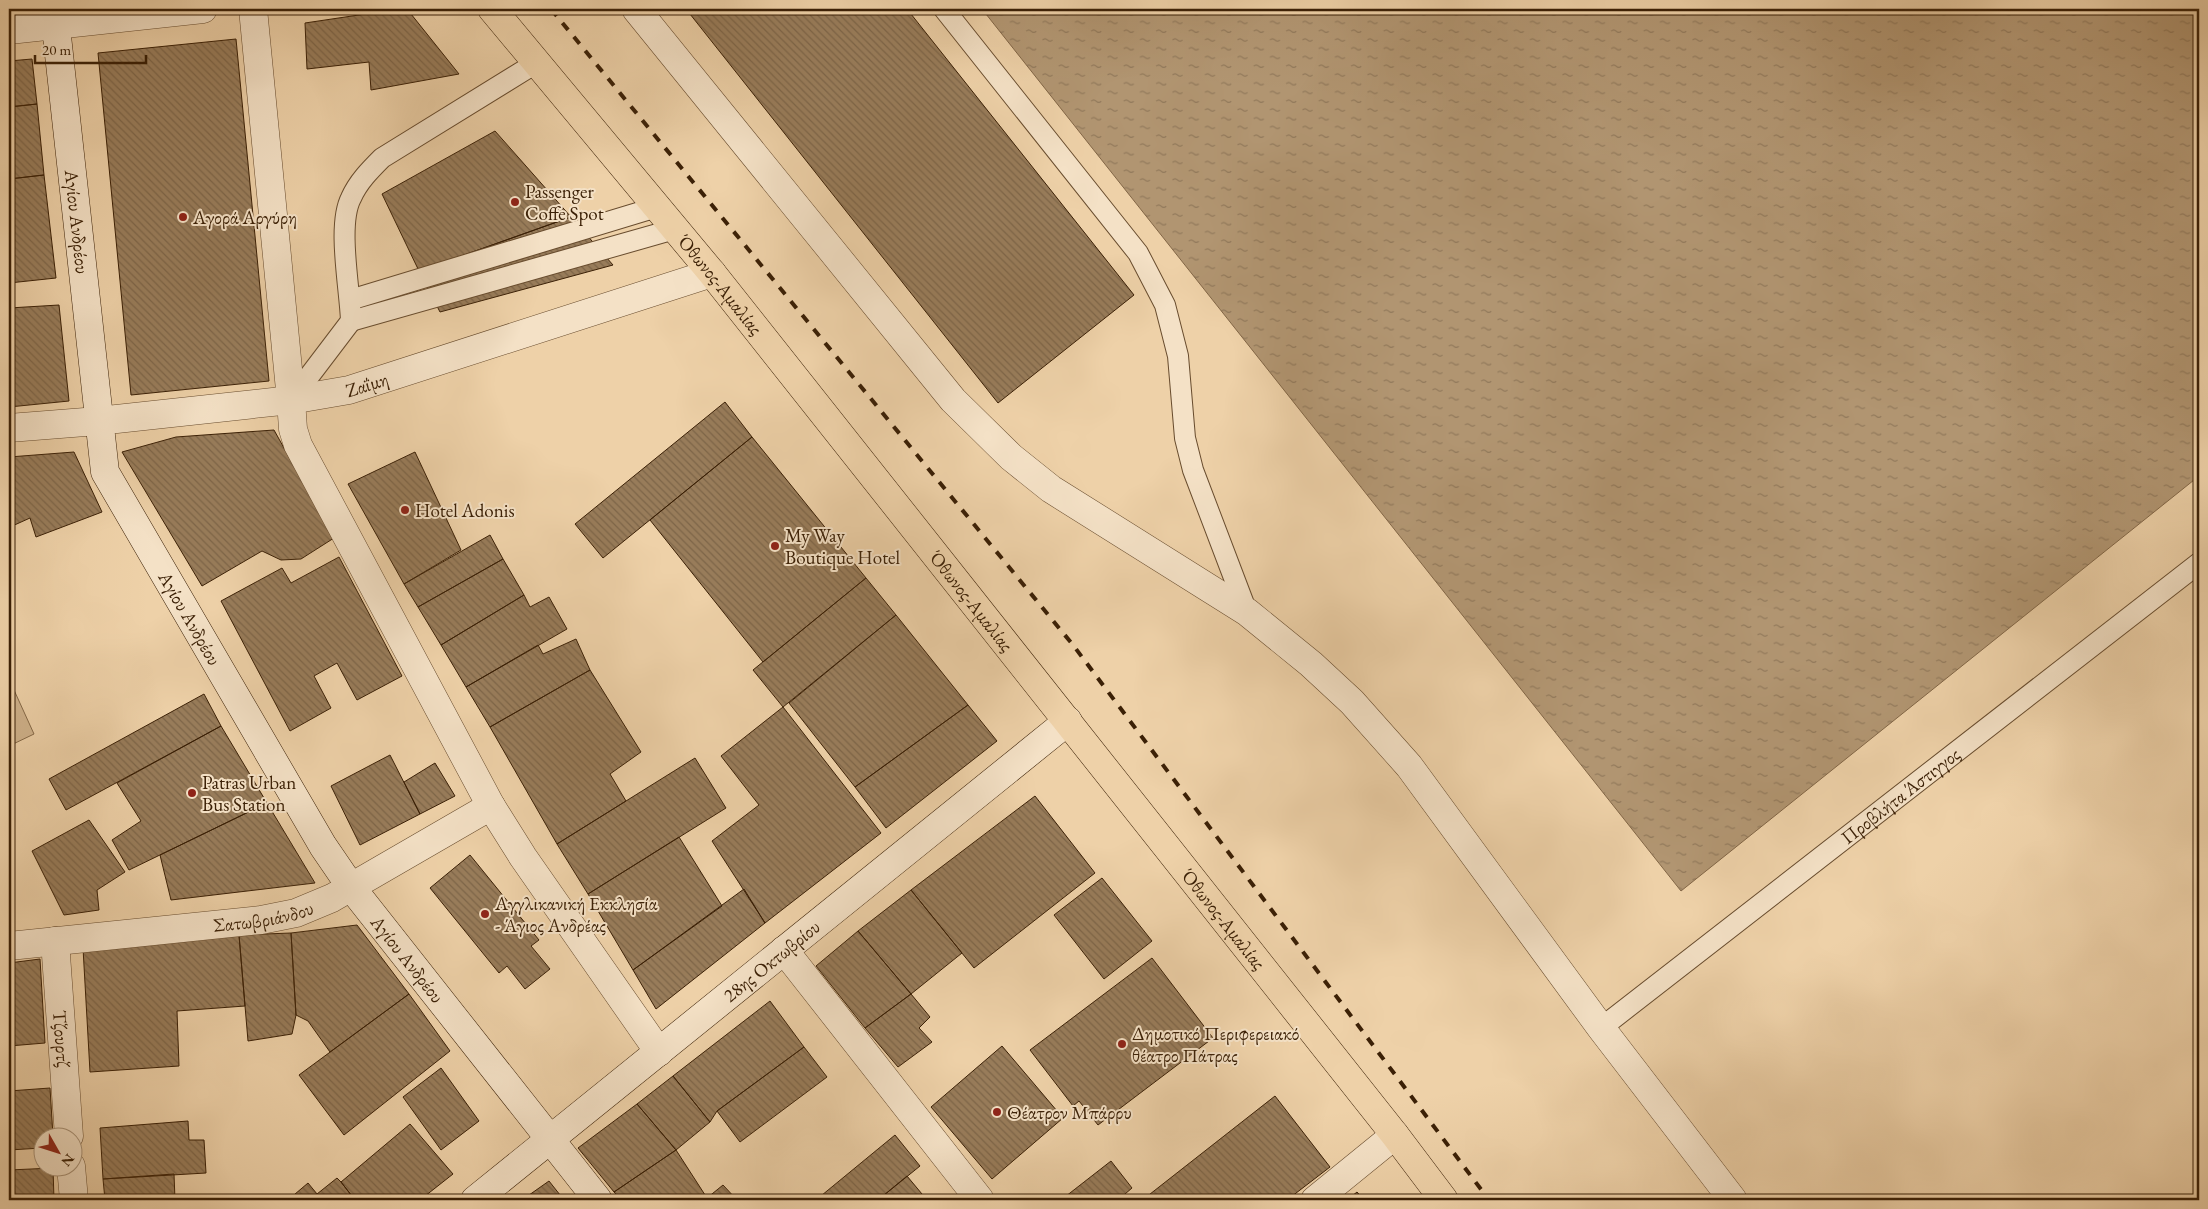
<svg xmlns="http://www.w3.org/2000/svg" width="2208" height="1209" viewBox="0 0 2208 1209" font-family="'EB Garamond',serif">
	<defs>
		<pattern id="water-ripples" width="26" height="14" patternUnits="userSpaceOnUse" patternTransform="scale(1.25)"><rect width="26" height="14" fill="#b19571"/><path d="M2 4q2-2 4 0t4 0M15 11q2-2 4 0t4 0" fill="none" stroke="#91795b"/></pattern>
		<pattern id="building-back-hatch" width="6" height="6" patternUnits="userSpaceOnUse" patternTransform="scale(1.25)"><rect width="6" height="6" fill="#987c5a"/><path d="M-1 5l2 2M0 0l6 6M5-1l2 2" fill="none" stroke="#7d6548"/></pattern>
	</defs>
	<rect width="100%" height="100%" fill="#eed1a8"/>
	<filter id="stains"><feTurbulence type="fractalNoise" baseFrequency=".004" numOctaves="4"/><feColorMatrix values="0 0 0 0 .2 0 0 0 0 .09 0 0 0 0 .02 0 0 0 .5 -.17"/></filter>
	<radialGradient id="worn" r=".72"><stop offset=".6" stop-color="#630" stop-opacity="0"/><stop offset="1" stop-color="#630" stop-opacity=".3"/></radialGradient>
	<path fill="#d0b38c" stroke="#866a49" d="M 9,679 L 34,734 L 9,746 Z"/>
	<path fill="url(#water-ripples)" stroke="#826646" d="M 982,9 L 2199,9 L 2199,476 L 1681,891 Z"/>
	<path fill="url(#building-back-hatch)" stroke="#3b2006" d="M 399,9 L 407,9 L 459,74 L 371,90 L 369,62 L 307,69 L 305,23 Z
		M 686,9 L 907,9 L 1134,295 L 998,403 Z
		M 236,39 L 269,381 L 131,395 L 98,53 Z
		M 32,59 L 37,104 L 9,107 L 9,61 Z
		M 37,104 L 44,175 L 9,179 L 9,107 Z
		M 495,131 L 571,217 L 419,271 L 382,194 Z
		M 44,175 L 56,278 L 9,283 L 9,179 Z
		M 571,217 L 613,265 L 440,312 L 419,271 Z
		M 59,305 L 69,401 L 9,407 L 9,308 Z
		M 725,402 L 752,437 L 603,558 L 575,524 Z
		M 274,430 L 334,538 L 301,559 L 281,560 L 262,551 L 202,586 L 122,452 L 176,437 Z
		M 752,437 L 866,578 L 763,662 L 650,520 Z
		M 74,452 L 102,512 L 36,537 L 30,518 L 10,527 L 9,457 Z
		M 415,452 L 461,550 L 404,584 L 348,484 Z
		M 490,535 L 503,559 L 418,607 L 404,584 Z
		M 339,557 L 402,676 L 357,700 L 337,663 L 314,676 L 331,708 L 290,731 L 221,601 L 282,568 L 291,583 Z
		M 503,559 L 524,595 L 441,645 L 418,607 Z
		M 866,578 L 896,615 L 783,707 L 753,670 Z
		M 524,595 L 530,607 L 549,597 L 567,629 L 466,687 L 441,645 Z
		M 896,615 L 968,705 L 855,787 L 789,703 Z
		M 576,639 L 590,670 L 490,727 L 466,687 L 538,645 L 543,654 Z
		M 590,670 L 641,752 L 610,774 L 626,801 L 557,844 L 490,727 Z
		M 204,694 L 221,726 L 66,810 L 49,779 Z
		M 968,705 L 997,741 L 886,828 L 855,787 Z
		M 783,707 L 881,833 L 765,923 L 712,841 L 759,805 L 721,756 Z
		M 221,726 L 267,803 L 129,870 L 112,840 L 141,821 L 117,783 Z
		M 390,755 L 420,814 L 360,845 L 331,786 Z
		M 695,758 L 726,808 L 588,894 L 557,844 Z
		M 435,763 L 455,796 L 420,814 L 404,782 Z
		M 1035,796 L 1095,873 L 974,968 L 911,890 Z
		M 267,803 L 315,883 L 171,900 L 160,855 Z
		M 89,820 L 125,872 L 97,890 L 99,910 L 64,915 L 32,851 Z
		M 679,837 L 722,906 L 633,970 L 588,894 Z
		M 470,855 L 539,940 L 531,946 L 550,969 L 525,989 L 507,966 L 499,973 L 430,888 Z
		M 1102,878 L 1152,941 L 1104,979 L 1054,915 Z
		M 744,889 L 765,923 L 656,1009 L 633,970 Z
		M 911,890 L 962,953 L 911,994 L 858,931 Z
		M 357,925 L 409,994 L 330,1052 L 308,1021 L 296,1015 L 291,933 Z
		M 858,931 L 911,994 L 865,1028 L 816,966 Z
		M 291,933 L 296,1015 L 292,1034 L 248,1041 L 239,935 Z
		M 239,935 L 245,1006 L 177,1011 L 179,1066 L 90,1072 L 83,948 Z
		M 1152,958 L 1213,1038 L 1098,1125 L 1079,1101 L 1073,1106 L 1030,1050 Z
		M 40,959 L 45,1043 L 9,1046 L 9,963 Z
		M 409,994 L 450,1051 L 344,1135 L 299,1075 Z
		M 911,994 L 930,1017 L 919,1028 L 932,1042 L 898,1067 L 865,1028 Z
		M 770,1001 L 804,1047 L 717,1111 L 710,1122 L 673,1076 Z
		M 1002,1046 L 1063,1118 L 992,1179 L 931,1107 Z
		M 804,1047 L 827,1077 L 740,1142 L 717,1111 Z
		M 441,1068 L 479,1121 L 441,1150 L 403,1097 Z
		M 673,1076 L 710,1122 L 676,1150 L 637,1104 Z
		M 50,1088 L 53,1136 L 42,1136 L 42,1148 L 9,1150 L 9,1091 Z
		M 1275,1096 L 1330,1167 L 1287,1200 L 1147,1200 L 1145,1198 Z
		M 637,1104 L 676,1150 L 614,1192 L 578,1148 Z
		M 188,1121 L 189,1140 L 204,1140 L 206,1173 L 103,1179 L 100,1128 Z
		M 410,1124 L 453,1174 L 420,1200 L 355,1200 L 341,1182 Z
		M 895,1135 L 920,1166 L 878,1200 L 816,1200 Z
		M 676,1150 L 707,1198 L 723,1185 L 737,1200 L 621,1200 L 614,1192 Z
		M 1111,1161 L 1132,1188 L 1118,1200 L 1061,1200 Z
		M 53,1168 L 54,1200 L 9,1200 L 9,1170 Z
		M 174,1174 L 175,1200 L 105,1200 L 103,1179 Z
		M 907,1176 L 927,1200 L 878,1200 Z
		M 337,1178 L 341,1182 L 355,1200 L 322,1200 L 317,1194 Z
		M 549,1181 L 564,1200 L 522,1200 Z
		M 308,1183 L 322,1200 L 288,1200 Z
		M 1357,1192 L 1364,1200 L 1347,1200 Z"/>
	<g fill="none" stroke-linecap="round" stroke-linejoin="round">
		<defs>
			<g id="service">
				<path d="M 944,9 L 1138,253 L 1165,305 L 1178,356 L 1185,438 L 1193,470 L 1247,612"/>
				<path d="M 350,300 L 657,207"/>
				<path d="M 351,321 L 675,229"/>
				<path d="M 291,400 L 351,321 C 350,289 337,225 351,198 C 358,182 370,170 382,158 L 536,63"/>
				<path id="s1" d="M 1601,1028 L 2199,563"/>
			</g>
			<path id="pedestrian" d="M 253,9 L 291,400"/>
			<g id="minor">
				<path d="M 636,9 L 953,400 L 1011,457 L 1051,489 L 1247,612 L 1311,664 L 1352,702 L 1409,766 L 1601,1028 L 1733,1200"/>
				<path d="M 291,400 L 293,429 L 298,445 L 491,806 L 523,857 L 659,1052"/>
				<path id="s2" d="M 55,941 L 69,1136"/>
				<path id="s3" d="M 9,946 L 261,920 L 296,913 L 332,898 L 491,806"/>
				<path d="M 784,950 L 980,1200"/>
				<path d="M 71,1166 L 74,1200"/>
				<path d="M 1315,1200 L 1395,1135"/>
			</g>
			<g id="tertiary">
				<path d="M 9,30 L 203,9"/>
				<path id="s4" d="M 9,428 L 98,421 L 291,400 L 349,390 L 712,273"/>
			</g>
			<g id="secondary">
				<path id="s5" d="M 54,9 L 105,472 L 323,846 L 351,887 L 598,1200"/>
				<path id="s6" d="M 475,1200 L 1068,721"/>
			</g>
			<g id="primary">
				<path id="s7" d="M 492,9 L 712,273 L 1395,1135 L 1444,1200"/>
			</g>
		</defs>
		<use href="#service" stroke="#684c2e" stroke-width="22"/>
		<use href="#pedestrian" stroke="#684c2e" stroke-width="29"/>
		<use href="#minor" stroke="#684c2e" stroke-width="29"/>
		<use href="#tertiary" stroke="#684c2e" stroke-width="29"/>
		<use href="#secondary" stroke="#3b2006" stroke-width="29"/>
		<use href="#primary" stroke="#3b2006" stroke-width="29"/>
		<use href="#service" stroke="#f4e1c6" stroke-width="20"/>
		<use href="#pedestrian" stroke="#f4e1c6" stroke-width="28"/>
		<use href="#minor" stroke="#f4e1c6" stroke-width="28"/>
		<use href="#tertiary" stroke="#f4e1c6" stroke-width="28"/>
		<use href="#secondary" stroke="#f4e1c6" stroke-width="28"/>
		<use href="#primary" stroke="#eed1a8" stroke-width="28"/>
		<path stroke="#3b2006" stroke-width="4" stroke-dasharray="9 9" stroke-linecap="butt" d="M 551,9 L 1073,645 L 1489,1200"/>
	</g>
	<g fill="#8f2418" stroke="#f4e1c6" stroke-width="2">
		<circle cx="515" cy="202" r="5"/>
		<circle cx="183" cy="217" r="5"/>
		<circle cx="405" cy="510" r="5"/>
		<circle cx="775" cy="546" r="5"/>
		<circle cx="192" cy="793" r="5"/>
		<circle cx="485" cy="914" r="5"/>
		<circle cx="1122" cy="1044" r="5"/>
		<circle cx="997" cy="1112" r="5"/>
	</g>
	<g text-anchor="middle" stroke-width="4" stroke-linejoin="round" paint-order="stroke">
		<g font-size="19" fill="#3b2006" stroke="#f4e1c6" text-anchor="start">
			<text x="525" y="198">Passenger<tspan x="525" dy="22">Coffe Spot</tspan></text>
			<text x="193" y="224">Αγορά Αργύρη</text>
			<text x="415" y="517">Hotel Adonis</text>
			<text x="785" y="542">My Way<tspan x="785" dy="22">Boutique Hotel</tspan></text>
			<text x="202" y="789">Patras Urban<tspan x="202" dy="22">Bus Station</tspan></text>
			<text x="495" y="910">Αγγλικανική Εκκλησία<tspan x="495" dy="22">- Άγιος Ανδρέας</tspan></text>
			<text x="1132" y="1040">Δημοτικό Περιφερειακό<tspan x="1132" dy="22">θέατρο Πάτρας</tspan></text>
			<text x="1007" y="1119">Θέατρον Μπάρρυ</text>
		</g>
		<g font-size="19" fill="#3b2006" stroke="#f4e1c6">
			<text dy="7" stroke="none"><textPath href="#s5" startOffset="214">Αγίου Ανδρέου</textPath></text>
			<text dy="7" stroke="none"><textPath href="#s7" startOffset="358">Όθωνος-Αμαλίας</textPath></text>
			<text dy="7" stroke="none"><textPath href="#s4" startOffset="361">Ζαΐμη</textPath></text>
			<text dy="7" stroke="none"><textPath href="#s7" startOffset="762">Όθωνος-Αμαλίας</textPath></text>
			<text dy="7" stroke="none"><textPath href="#s5" startOffset="635">Αγίου Ανδρέου</textPath></text>
			<text dy="7" stroke="none"><textPath href="#s1" startOffset="379">Προβλήτα Άστιγγος</textPath></text>
			<text dy="7" stroke="none"><textPath href="#s3" startOffset="256">Σατωβριάνδου</textPath></text>
			<text dy="7" stroke="none"><textPath href="#s7" startOffset="1168">Όθωνος-Αμαλίας</textPath></text>
			<text dy="7" stroke="none"><textPath href="#s5" startOffset="1040">Αγίου Ανδρέου</textPath></text>
			<text dy="7" stroke="none"><textPath href="#s6" startOffset="381">28ης Οκτωβρίου</textPath></text>
			<text dy="7" stroke="none"><textPath href="#s2" startOffset="98">Τζουρτζ</textPath></text>
		</g>
	</g>
	<rect width="2208" height="1209" fill="none" stroke="#eed1a8" stroke-width="30"/>
	<rect x="10" y="10" width="2188" height="1189" fill="none" stroke="#3b2006" stroke-width="2.5"/>
	<rect x="15" y="15" width="2178" height="1179" fill="none" stroke="#3b2006"/>
	<g transform="translate(58 1152) rotate(129)"><circle r="24" fill="#f4e1c6" stroke="#aa9479"/>
	<path d="M0-4L9 19L0 12L-9 19Z" fill="#8f2418"/>
	<text y="-8" font-size="14" font-weight="bold" text-anchor="middle" fill="#3b2006">N</text>
	</g>
	<path d="M35 55v8h111v-8" fill="none" stroke="#3b2006" stroke-width="2.5"/>
	<text x="42" y="55" font-size="15" fill="#3b2006" stroke="#f4e1c6" stroke-width="4" paint-order="stroke">20 m</text>
	<rect width="100%" height="100%" filter="url(#stains)"/>
	<rect width="100%" height="100%" fill="url(#worn)"/>
</svg>
